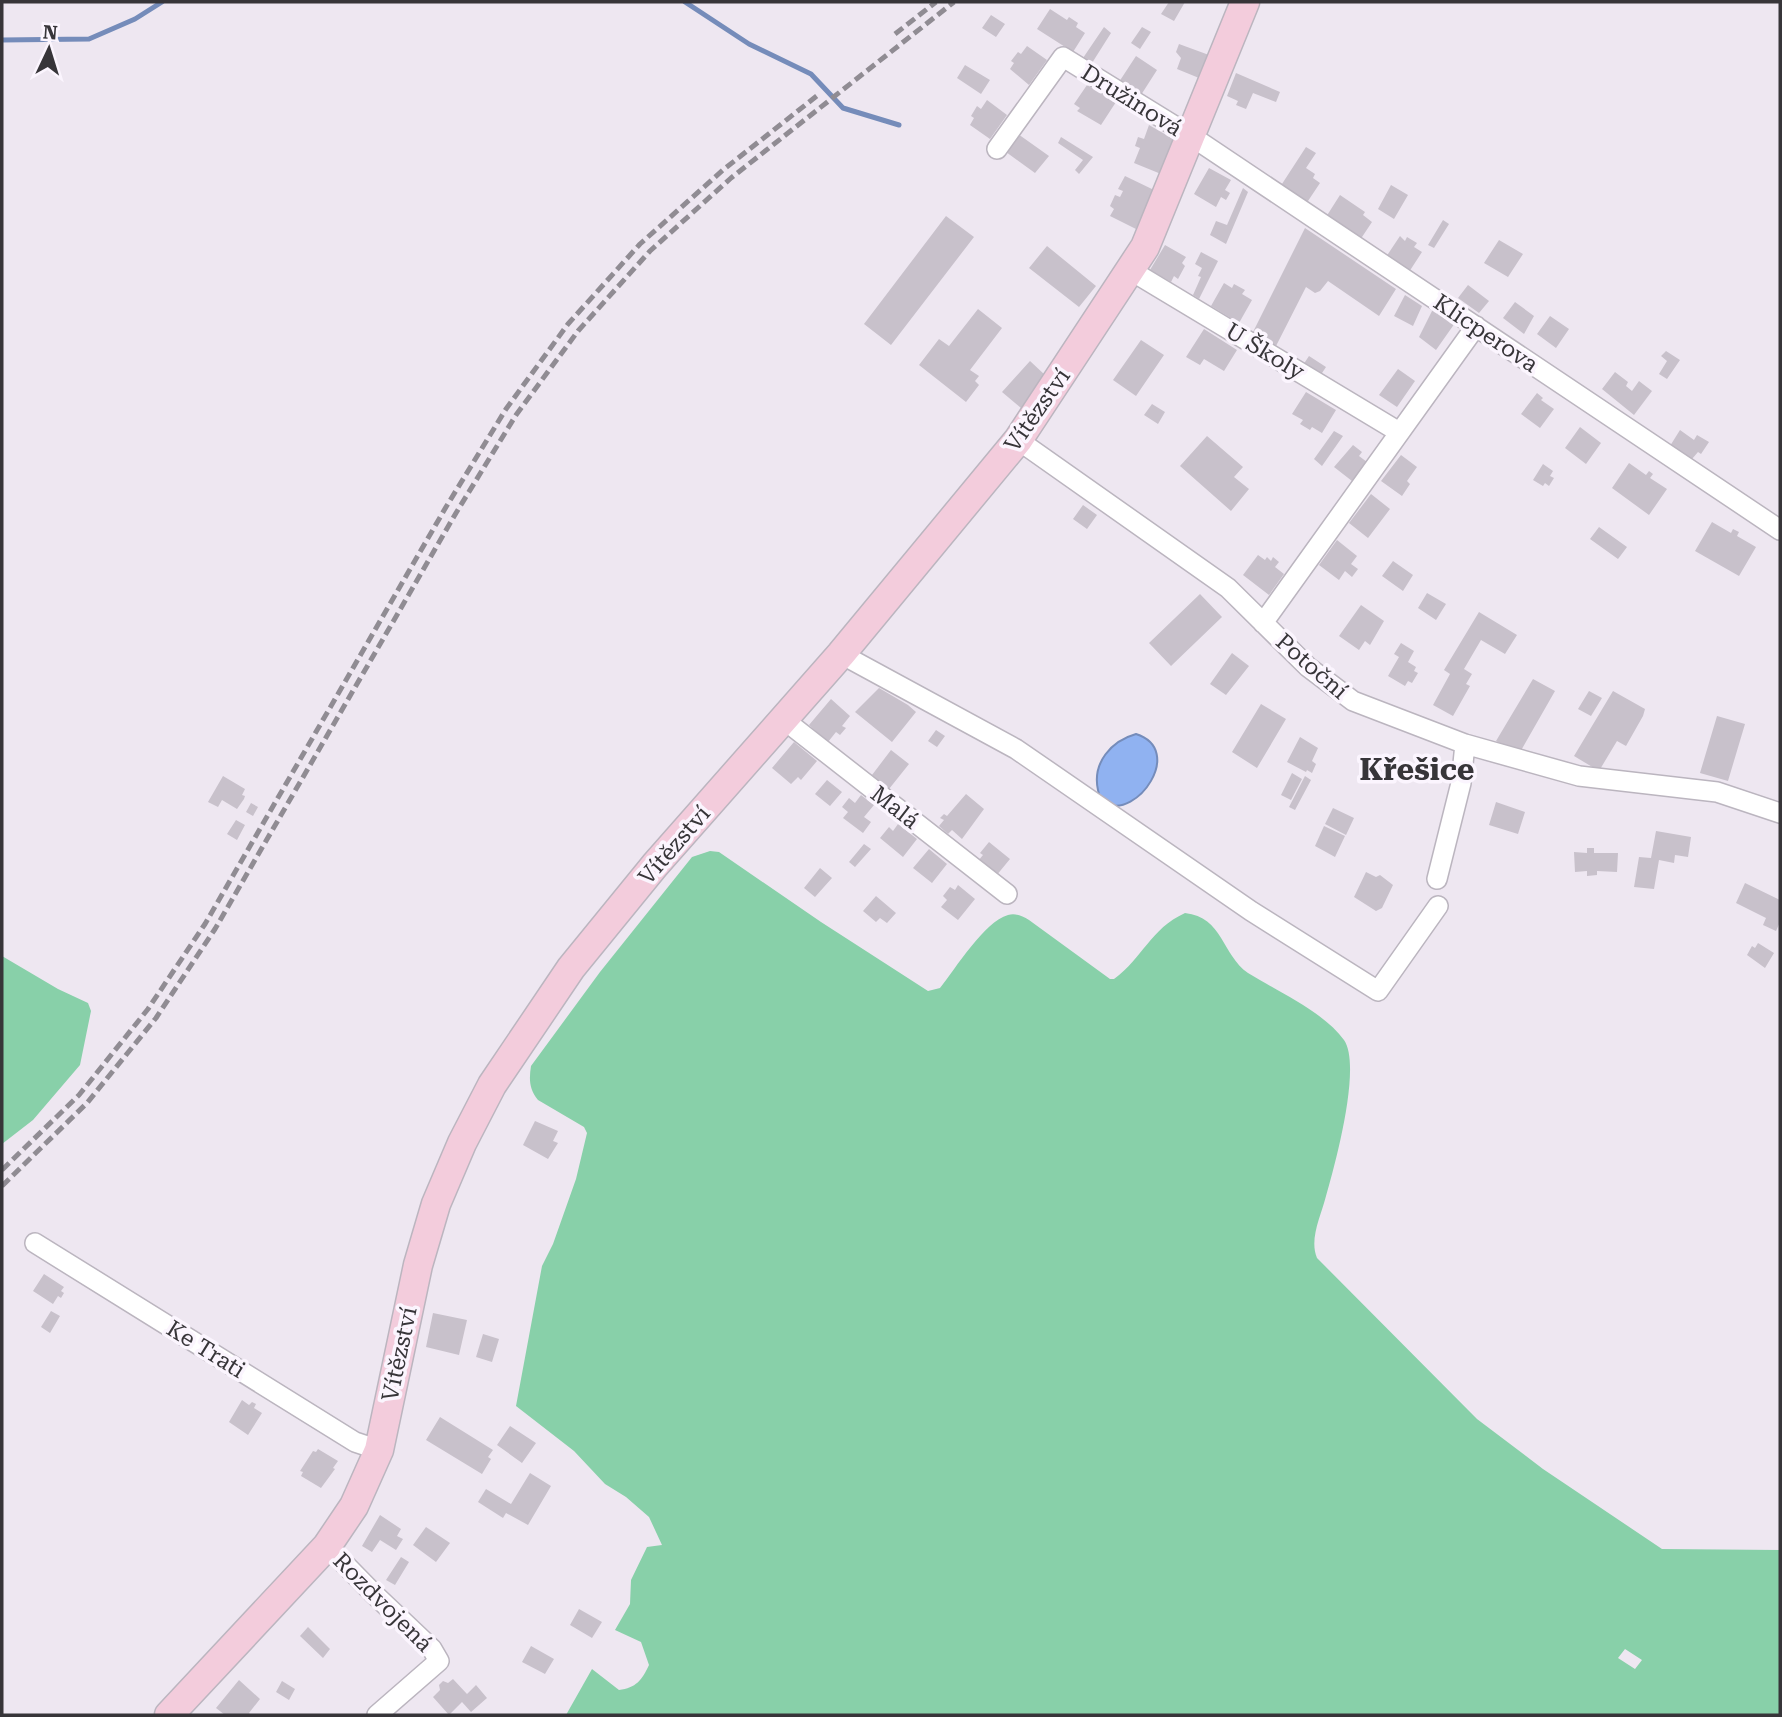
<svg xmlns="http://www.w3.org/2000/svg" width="1782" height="1717" viewBox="0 0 1782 1717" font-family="'Roboto Serif',serif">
	<rect width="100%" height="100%" fill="#eee7f1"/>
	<path fill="#88d0a9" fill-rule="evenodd" d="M 710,851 L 719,852 L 821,922 L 928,991 L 940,988 C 956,968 984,922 1008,915 C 1016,913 1022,916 1029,920 L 1110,979 L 1114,979 C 1143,958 1150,929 1185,913 C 1223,917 1222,955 1248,973 C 1277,991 1324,1012 1344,1040 C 1362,1066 1335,1165 1326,1196 C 1321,1216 1309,1239 1317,1258 L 1477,1419 L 1543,1469 L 1662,1549 L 1780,1550 L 1780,1715 L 566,1715 L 592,1669 L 619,1690 C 636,1688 642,1680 649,1665 L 641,1642 L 615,1630 L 630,1604 L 631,1580 L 647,1547 L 662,1545 L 649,1517 L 626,1497 L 605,1484 L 574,1451 L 516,1406 L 542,1266 L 553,1244 L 576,1179 L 587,1133 L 584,1127 L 538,1100 C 529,1089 529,1079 531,1066 L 600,972 L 692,857 ZM 1625,1649 L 1642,1660 L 1635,1669 L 1618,1658 Z
		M 2,956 L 58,989 L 88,1003 L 91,1011 L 80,1065 L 33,1120 L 2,1144 Z"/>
	<path fill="#90b2f1" stroke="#758cba" stroke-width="2" d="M 1136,734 C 1186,750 1136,820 1106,803 C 1100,800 1099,795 1098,790 C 1092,763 1111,741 1136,734 Z"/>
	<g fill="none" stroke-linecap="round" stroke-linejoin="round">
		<path stroke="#758cba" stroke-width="5" d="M 685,2 L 749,44 L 811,74 L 843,108 L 899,125
			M 2,40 L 89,39 L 135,19 L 162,2"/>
	</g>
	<path fill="#c8c1cb" d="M 1169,2 L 1185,2 L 1174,21 L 1161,14 Z
		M 1050,9 L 1067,20 L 1069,17 L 1078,23 L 1076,27 L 1085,33 L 1073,52 L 1037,29 Z
		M 991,15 L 1005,24 L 996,37 L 982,28 Z
		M 1104,27 L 1111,33 L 1092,63 L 1083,58 Z
		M 1142,27 L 1151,32 L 1140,49 L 1131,43 Z
		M 1179,44 L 1209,55 L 1199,78 L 1177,69 L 1181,58 L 1176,52 Z
		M 1027,46 L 1047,60 L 1029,85 L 1010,69 L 1014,63 L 1011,61 L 1018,52 L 1021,54 Z
		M 1136,56 L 1157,70 L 1141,95 L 1119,82 Z
		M 965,65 L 990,80 L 981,94 L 957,78 Z
		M 1236,73 L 1280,92 L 1276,102 L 1253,93 L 1246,109 L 1236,105 L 1238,101 L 1227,96 Z
		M 1087,85 L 1116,102 L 1101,125 L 1077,111 L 1080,108 L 1074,104 Z
		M 987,100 L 1007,115 L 990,139 L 970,125 L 974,118 L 971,116 L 977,106 L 981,109 Z
		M 1149,125 L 1175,140 L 1161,174 L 1134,163 L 1140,148 L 1135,146 L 1138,137 L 1144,139 Z
		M 1018,134 L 1049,156 L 1035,173 L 1006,152 Z
		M 1061,137 L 1093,157 L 1079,174 L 1075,170 L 1083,160 L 1058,143 Z
		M 1306,147 L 1316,153 L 1306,168 L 1315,174 L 1313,178 L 1320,183 L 1306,204 L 1280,187 Z
		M 1209,168 L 1231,180 L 1225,190 L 1230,193 L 1226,200 L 1221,197 L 1216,207 L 1194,194 Z
		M 1125,176 L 1154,190 L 1136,229 L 1110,216 L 1114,209 L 1110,206 L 1115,195 L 1120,197 L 1123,191 L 1118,189 Z
		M 1391,185 L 1408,195 L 1394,219 L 1378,209 Z
		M 1243,188 L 1248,192 L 1226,244 L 1210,235 L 1216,221 L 1227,225 Z
		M 1340,195 L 1365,212 L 1363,215 L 1372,222 L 1360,240 L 1326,217 Z
		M 946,216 L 974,237 L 891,345 L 864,324 Z
		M 1443,220 L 1449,224 L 1434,248 L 1428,245 Z
		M 1305,228 L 1396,289 L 1379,316 L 1328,281 L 1320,291 L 1315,293 L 1306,287 L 1275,348 L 1251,336 Z
		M 1400,236 L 1405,241 L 1407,237 L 1417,243 L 1414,247 L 1422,252 L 1409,272 L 1386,257 Z
		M 1499,240 L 1523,254 L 1508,277 L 1484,263 Z
		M 1165,245 L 1186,257 L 1182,263 L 1185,266 L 1178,279 L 1174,276 L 1171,282 L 1150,270 Z
		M 1047,246 L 1096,286 L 1079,307 L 1029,268 Z
		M 1201,252 L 1218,261 L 1199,299 L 1193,295 L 1201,277 L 1198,276 L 1202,268 L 1195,264 Z
		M 1224,283 L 1232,288 L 1234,284 L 1245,290 L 1242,294 L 1252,300 L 1239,323 L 1211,306 Z
		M 1468,285 L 1489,301 L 1479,313 L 1458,298 Z
		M 1405,295 L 1422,306 L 1413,326 L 1394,316 Z
		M 1515,302 L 1534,316 L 1524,334 L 1503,318 Z
		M 978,309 L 1002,328 L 970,370 L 979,376 L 975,381 L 979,385 L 966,402 L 919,365 L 939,339 L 949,346 Z
		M 1433,309 L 1455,323 L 1436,350 L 1419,337 Z
		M 1550,316 L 1569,329 L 1556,348 L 1537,334 Z
		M 1204,329 L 1237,350 L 1224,371 L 1204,359 L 1200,365 L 1186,357 Z
		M 1141,340 L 1164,355 L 1136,396 L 1113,380 Z
		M 1666,351 L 1680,360 L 1667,379 L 1659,374 L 1667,361 L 1661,356 Z
		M 1309,356 L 1326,367 L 1318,379 L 1301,368 Z
		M 1030,361 L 1045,375 L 1041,384 L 1021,408 L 1002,392 Z
		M 1398,369 L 1415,381 L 1397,407 L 1379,395 Z
		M 1615,372 L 1628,382 L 1626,386 L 1632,391 L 1639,381 L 1652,391 L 1634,415 L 1602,389 Z
		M 1306,392 L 1336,410 L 1322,433 L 1312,427 L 1310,430 L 1300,424 L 1303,420 L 1292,414 Z
		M 1537,393 L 1543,398 L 1541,400 L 1554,409 L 1540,428 L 1521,414 Z
		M 1152,404 L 1165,412 L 1158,424 L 1144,415 Z
		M 1580,427 L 1601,443 L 1586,464 L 1565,448 Z
		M 1680,430 L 1694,440 L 1697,435 L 1709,442 L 1701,454 L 1698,452 L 1692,459 L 1670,446 Z
		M 1334,431 L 1343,436 L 1322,466 L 1314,459 Z
		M 1207,436 L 1243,467 L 1234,477 L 1249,489 L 1231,511 L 1180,466 Z
		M 1353,445 L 1362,452 L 1359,456 L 1367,462 L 1352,481 L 1334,467 Z
		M 1401,455 L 1417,467 L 1407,481 L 1410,484 L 1402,496 L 1381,481 Z
		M 1629,463 L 1646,475 L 1649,471 L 1653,474 L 1650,478 L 1667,489 L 1649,515 L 1612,488 Z
		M 1543,464 L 1553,471 L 1550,476 L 1554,478 L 1549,486 L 1545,483 L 1543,486 L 1533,480 Z
		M 1371,494 L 1390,509 L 1368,538 L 1349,523 Z
		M 1083,505 L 1097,515 L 1087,529 L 1073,519 Z
		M 1712,522 L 1731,533 L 1733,529 L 1739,532 L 1737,536 L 1756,547 L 1739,576 L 1695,551 Z
		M 1599,527 L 1627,547 L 1618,559 L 1590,539 Z
		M 1337,540 L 1357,556 L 1351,564 L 1358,569 L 1352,577 L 1345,571 L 1339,580 L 1319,565 Z
		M 1258,555 L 1265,560 L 1267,557 L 1271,561 L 1273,557 L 1279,562 L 1275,567 L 1284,574 L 1269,595 L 1243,575 Z
		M 1393,561 L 1413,575 L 1403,591 L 1382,576 Z
		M 1427,593 L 1446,604 L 1436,620 L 1418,608 Z
		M 1200,594 L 1222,617 L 1171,666 L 1149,643 Z
		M 1361,605 L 1384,621 L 1370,645 L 1365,641 L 1359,650 L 1339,636 Z
		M 1479,612 L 1517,635 L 1505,654 L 1481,640 L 1464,669 L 1472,674 L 1466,684 L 1470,686 L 1453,716 L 1433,705 L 1450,674 L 1444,670 Z
		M 1401,643 L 1414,651 L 1408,662 L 1416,667 L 1414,671 L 1418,673 L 1412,683 L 1408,681 L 1405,686 L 1388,676 L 1399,657 L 1394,654 Z
		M 1232,653 L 1249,666 L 1226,695 L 1210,684 Z
		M 1533,679 L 1555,691 L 1519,754 L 1496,741 Z
		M 879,688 L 908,705 L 916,712 L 892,742 L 855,712 Z
		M 1589,691 L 1602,698 L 1591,716 L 1578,709 Z
		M 1613,691 L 1645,709 L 1643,716 L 1626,746 L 1617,741 L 1599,771 L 1574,756 Z
		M 831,699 L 850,716 L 842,726 L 846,728 L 840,735 L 836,732 L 828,742 L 809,725 Z
		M 1261,704 L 1286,719 L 1257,768 L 1232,752 Z
		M 1717,716 L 1745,724 L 1728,781 L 1700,773 Z
		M 936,730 L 945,736 L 937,747 L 928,741 Z
		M 1300,737 L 1318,748 L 1312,761 L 1316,764 L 1312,773 L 1307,770 L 1306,772 L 1287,762 Z
		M 794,742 L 817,761 L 801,780 L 798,777 L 791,784 L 772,768 Z
		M 891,750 L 909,764 L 889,789 L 872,775 Z
		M 1432,764 L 1442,767 L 1440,778 L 1429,776 Z
		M 1292,773 L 1302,779 L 1291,800 L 1281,795 Z
		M 223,776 L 245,789 L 242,795 L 245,796 L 244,799 L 237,809 L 222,800 L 218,807 L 208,802 Z
		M 1305,776 L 1311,780 L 1295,810 L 1289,807 Z
		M 827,780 L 842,792 L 830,806 L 815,794 Z
		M 966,794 L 984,809 L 962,839 L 952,830 L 948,834 L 939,826 L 944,820 L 940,818 L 944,814 L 947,816 Z
		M 861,795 L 874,805 L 864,817 L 871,822 L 863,833 L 843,818 L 848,812 L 842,807 L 849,798 L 855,803 Z
		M 1496,802 L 1525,812 L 1518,834 L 1489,825 Z
		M 251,803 L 258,807 L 253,816 L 246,812 Z
		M 1333,808 L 1354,818 L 1346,835 L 1325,824 Z
		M 236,820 L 245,825 L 237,840 L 227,834 Z
		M 898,824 L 917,839 L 903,857 L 880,838 L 889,827 L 893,831 Z
		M 1324,826 L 1345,836 L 1335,857 L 1315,846 Z
		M 1656,831 L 1691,837 L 1688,857 L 1675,855 L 1674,863 L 1659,860 L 1654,889 L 1634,887 L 1639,857 L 1651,858 Z
		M 989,842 L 1010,859 L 996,876 L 978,861 L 983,855 L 980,853 Z
		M 864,844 L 871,849 L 855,867 L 849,862 Z
		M 1587,848 L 1594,848 L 1594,853 L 1618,853 L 1617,872 L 1597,871 L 1597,875 L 1587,876 L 1587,871 L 1575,872 L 1574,852 L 1587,853 Z
		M 929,849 L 947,864 L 932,883 L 913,868 Z
		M 820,868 L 832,878 L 815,897 L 804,888 Z
		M 1366,872 L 1376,877 L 1380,875 L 1393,885 L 1382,908 L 1376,911 L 1354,897 Z
		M 1745,883 L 1780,900 L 1780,922 L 1776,931 L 1763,925 L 1766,918 L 1736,903 Z
		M 958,885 L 975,899 L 958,920 L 941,907 L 947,900 L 943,896 L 950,887 L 955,890 Z
		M 876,896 L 896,913 L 887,923 L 880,918 L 876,922 L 863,911 Z
		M 1758,943 L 1774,953 L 1765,968 L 1747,955 L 1752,946 L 1755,948 Z
		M 535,1121 L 558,1131 L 553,1141 L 558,1143 L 548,1159 L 523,1145 Z
		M 44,1274 L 64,1287 L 61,1291 L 64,1293 L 61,1298 L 58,1296 L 53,1304 L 33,1291 Z
		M 51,1311 L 60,1316 L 50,1333 L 41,1327 Z
		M 433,1313 L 467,1320 L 459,1355 L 426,1347 Z
		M 483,1334 L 499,1339 L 492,1362 L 476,1357 Z
		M 242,1400 L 249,1405 L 252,1402 L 256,1404 L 254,1408 L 262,1413 L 248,1435 L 229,1422 Z
		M 440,1417 L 493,1450 L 488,1457 L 491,1459 L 482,1474 L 426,1440 Z
		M 510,1426 L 536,1443 L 522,1463 L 497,1445 Z
		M 318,1449 L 338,1461 L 333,1468 L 335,1469 L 321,1488 L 301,1476 L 303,1472 L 300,1471 L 313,1451 L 316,1452 Z
		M 530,1473 L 551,1486 L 528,1525 L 506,1513 L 503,1518 L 478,1502 L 486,1489 L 511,1504 Z
		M 380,1515 L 401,1529 L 397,1536 L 403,1539 L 396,1550 L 380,1540 L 372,1552 L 362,1546 Z
		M 426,1527 L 450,1543 L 436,1562 L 413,1545 Z
		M 401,1557 L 409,1562 L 395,1585 L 386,1580 Z
		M 579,1609 L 602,1622 L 592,1638 L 570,1625 Z
		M 308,1627 L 330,1649 L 323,1658 L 300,1636 Z
		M 531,1646 L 554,1659 L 545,1674 L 522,1662 Z
		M 453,1679 L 467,1694 L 476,1685 L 487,1698 L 471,1712 L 462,1702 L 449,1715 L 433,1697 L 440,1690 L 439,1685 L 443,1681 L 448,1683 Z
		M 239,1680 L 260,1699 L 249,1713 L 251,1715 L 225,1715 L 216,1708 Z
		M 282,1681 L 295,1689 L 289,1700 L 276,1692 Z"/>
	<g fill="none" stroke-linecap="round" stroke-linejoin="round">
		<defs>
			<path id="street" d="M 997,149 L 1063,57 L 1191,136 L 1780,530
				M 1130,270 L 1399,432
				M 1018,440 L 1228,588 L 1308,667 L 1353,701 L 1465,744 L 1579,776 L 1717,792 L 1780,813
				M 1263,623 L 1476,326
				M 841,654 L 1016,749 L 1251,911 L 1378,991 L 1438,906
				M 783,719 L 1007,894
				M 1437,879 L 1461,783 L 1465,744
				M 35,1243 L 355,1442 L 379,1450
				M 327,1546 L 374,1594 L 432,1649 L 439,1661 L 377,1715"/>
			<path id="secondary" d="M 169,1715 L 327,1546 L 354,1506 L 379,1450 L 418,1265 L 436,1204 L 462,1143 L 492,1085 L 571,968 L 655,865 L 841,654 L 1018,440 L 1145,247 L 1245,2"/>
		</defs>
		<use href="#street" stroke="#bbb5bf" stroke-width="22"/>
		<use href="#secondary" stroke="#bbb5bf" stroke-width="31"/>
		<use href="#street" stroke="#fff" stroke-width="19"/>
		<use href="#secondary" stroke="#f3ccdc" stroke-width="28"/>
		<path stroke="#908c93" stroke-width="5" stroke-dasharray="10 5" stroke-linecap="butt" d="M 895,34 L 936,2
			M 2,1170 L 79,1095 L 148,1009 L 205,924 L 446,507 L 506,409 L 568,324 L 640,244 L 723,170 L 818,95
			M 2,1186 L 87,1103 L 156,1018 L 215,929 L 456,513 L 516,415 L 578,331 L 650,251 L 731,178 L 954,2"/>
	</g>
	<g text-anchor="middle" stroke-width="7" stroke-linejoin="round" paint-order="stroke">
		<g font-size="23" fill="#373539" stroke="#fbf5fe">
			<text transform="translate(1132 100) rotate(32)" y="8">Družinová</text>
			<text transform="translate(1486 333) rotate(34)" y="8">Klicperova</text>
			<text transform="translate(1265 351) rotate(31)" y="8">U Školy</text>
			<text transform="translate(1037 410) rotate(-55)" y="8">Vítězství</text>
			<text transform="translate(1312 666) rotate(41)" y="8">Potoční</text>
			<text transform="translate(895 807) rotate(38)" y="8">Malá</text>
			<text transform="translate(674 845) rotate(-49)" y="8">Vítězství</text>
			<text transform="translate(206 1349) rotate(32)" y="8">Ke Trati</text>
			<text transform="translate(399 1354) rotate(-78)" y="8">Vítězství</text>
			<text transform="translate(383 1602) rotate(45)" y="8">Rozdvojená</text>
		</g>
		<g font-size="30" font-weight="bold" fill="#373539" stroke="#fbf5fe">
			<text x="1417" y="780">Křešice</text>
		</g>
	</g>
	<rect width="1782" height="1717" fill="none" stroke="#373539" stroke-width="7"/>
	<g transform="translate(49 49) rotate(4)" stroke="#fbf5fe" stroke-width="5" paint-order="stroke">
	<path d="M0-5L12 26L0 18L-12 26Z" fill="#373539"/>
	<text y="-10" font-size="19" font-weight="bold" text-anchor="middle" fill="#373539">N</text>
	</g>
</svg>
